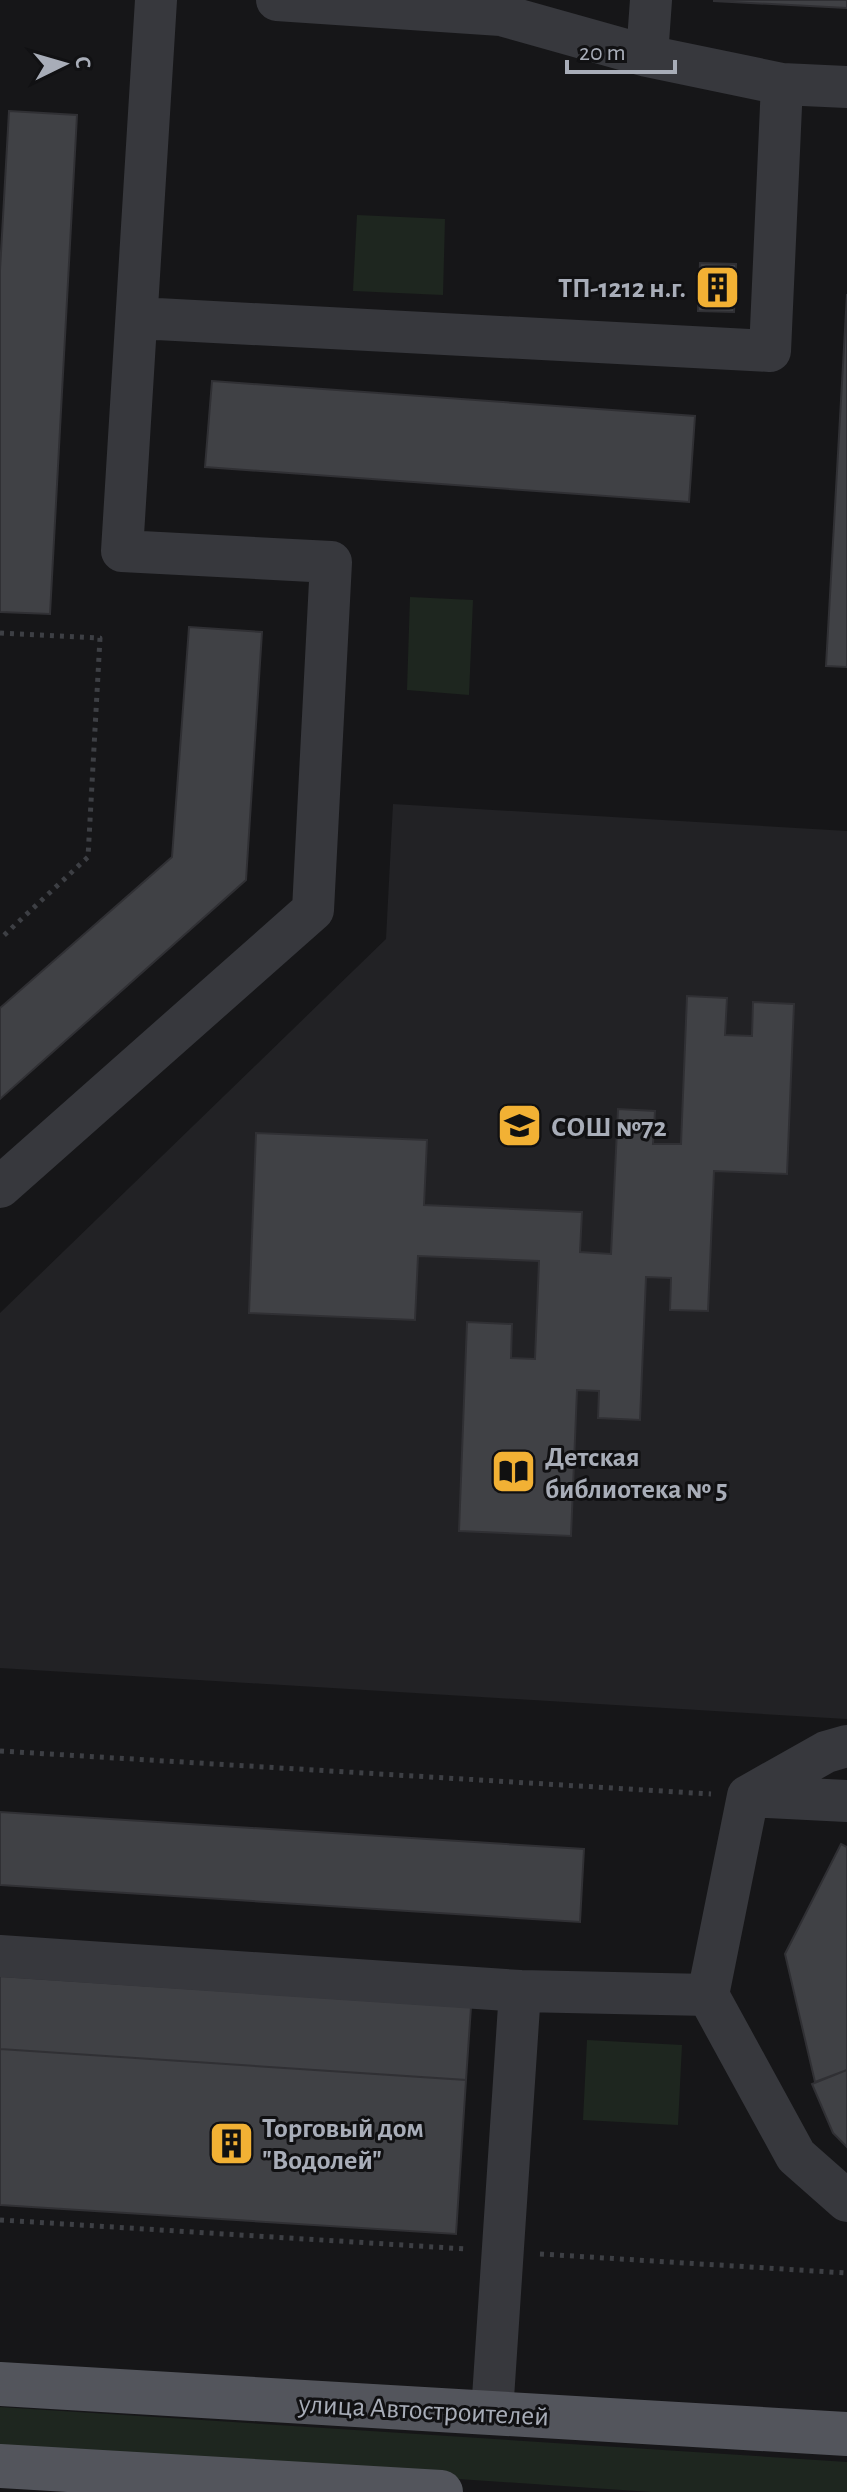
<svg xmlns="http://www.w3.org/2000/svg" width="847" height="2492" viewBox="0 0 847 2492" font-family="'Alegreya Sans',sans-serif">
	<rect width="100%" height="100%" fill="#161618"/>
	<path fill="#222225" d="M 393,804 L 847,831 L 847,1719 L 0,1668 L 0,1313 L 386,939 Z"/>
	<path fill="#1e261f" d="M 357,215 L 445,219 L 443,295 L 353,291 Z
		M 410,597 L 473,600 L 469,695 L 407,690 Z
		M 587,2040 L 682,2045 L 678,2125 L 583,2120 Z
		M 0,2407 L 847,2462 L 847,2492 L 651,2492 L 0,2448 Z"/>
	<path fill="#404145" stroke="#303034" stroke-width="2" d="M 714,0 L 847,0 L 847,8 L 714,1 Z
		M 9,111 L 77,115 L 50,614 L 0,612 L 0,270 Z
		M 700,263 L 736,264 L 734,312 L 698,311 Z
		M 847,294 L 847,667 L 826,666 Z
		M 212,381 L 695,416 L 689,502 L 205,467 Z
		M 189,627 L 262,632 L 246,880 L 0,1099 L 0,1008 L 172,857 Z
		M 687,996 L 727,998 L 725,1035 L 752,1036 L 753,1002 L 794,1004 L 787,1174 L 714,1171 L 708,1311 L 670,1310 L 671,1278 L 646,1277 L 640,1420 L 598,1418 L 599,1391 L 577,1390 L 571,1536 L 459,1531 L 467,1322 L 512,1324 L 511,1358 L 535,1359 L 539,1261 L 418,1256 L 415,1320 L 249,1313 L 256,1133 L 427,1140 L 424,1205 L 582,1212 L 580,1252 L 611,1254 L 618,1109 L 655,1111 L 653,1144 L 681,1144 Z
		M 0,1812 L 584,1849 L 580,1922 L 0,1885 Z
		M 841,1844 L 847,1847 L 847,2070 L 815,2082 L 785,1954 Z
		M 0,1976 L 471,2007 L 466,2080 L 0,2049 Z
		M 0,2049 L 466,2080 L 456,2234 L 0,2205 Z
		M 847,2070 L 847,2147 L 833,2133 L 812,2084 Z"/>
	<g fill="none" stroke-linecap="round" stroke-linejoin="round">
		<path stroke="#3d3f44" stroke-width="5" stroke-dasharray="4 6" stroke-linecap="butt" d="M 0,633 L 100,638 L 88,857 L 0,939
			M 0,1751 L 711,1794
			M 0,2220 L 466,2249
			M 540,2254 L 847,2273"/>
		<path stroke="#37383d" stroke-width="42" d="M 277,0 L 501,15 L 647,56 L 782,84 L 847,87
			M 647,56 L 651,0
			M 138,318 L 770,351 L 782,84
			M 0,1187 L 313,910 L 331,562 L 122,551 L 156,0
			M 748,1796 L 847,1801
			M 0,1956 L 520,1991
			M 708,1995 L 748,1796 L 826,1752 L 847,1746
			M 492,2413 L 520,1991 L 708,1995 L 796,2156 L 847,2201"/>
		<path stroke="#53555c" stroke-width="44" d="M 0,2384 L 847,2434
			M 0,2466 L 441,2492"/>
	</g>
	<defs>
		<symbol id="building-square" viewBox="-11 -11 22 22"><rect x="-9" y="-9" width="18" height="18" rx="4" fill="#f2b134" stroke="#111113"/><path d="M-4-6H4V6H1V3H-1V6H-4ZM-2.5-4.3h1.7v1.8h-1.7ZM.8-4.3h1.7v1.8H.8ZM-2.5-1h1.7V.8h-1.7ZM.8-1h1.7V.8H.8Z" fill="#111"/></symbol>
		<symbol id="school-square" viewBox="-11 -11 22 22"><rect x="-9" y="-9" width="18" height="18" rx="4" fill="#f2b134" stroke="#111113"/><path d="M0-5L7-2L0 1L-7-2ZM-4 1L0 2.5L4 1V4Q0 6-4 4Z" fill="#111"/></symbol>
		<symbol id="library-square" viewBox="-11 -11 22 22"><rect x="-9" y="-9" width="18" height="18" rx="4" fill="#f2b134" stroke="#111113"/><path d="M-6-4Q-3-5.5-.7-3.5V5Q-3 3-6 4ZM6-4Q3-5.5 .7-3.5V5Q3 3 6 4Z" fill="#111"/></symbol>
	</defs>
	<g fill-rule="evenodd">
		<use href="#building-square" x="692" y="262" width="51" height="51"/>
		<use href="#school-square" x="494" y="1100" width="51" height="51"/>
		<use href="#library-square" x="488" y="1446" width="51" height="51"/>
		<use href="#building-square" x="206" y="2118" width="51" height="51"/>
	</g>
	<g text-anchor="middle" stroke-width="6" stroke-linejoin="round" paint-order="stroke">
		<g font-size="28" font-weight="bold" fill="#a8adb8" stroke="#111113" text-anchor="start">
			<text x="686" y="297" text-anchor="end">ТП-1212 н.г.</text>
			<text x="551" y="1136">СОШ №72</text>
			<text x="545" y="1466">Детская<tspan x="545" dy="32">библиотека № 5</tspan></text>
			<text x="262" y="2137">Торговый дом<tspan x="262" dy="32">"Водолей"</tspan></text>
		</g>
		<g font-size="28" fill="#a8adb8" stroke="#111113">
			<text transform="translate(424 2409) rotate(3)" y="10">улица Автостроителей</text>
		</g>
	</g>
	<g transform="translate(64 64) rotate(85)" stroke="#111113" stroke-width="6" paint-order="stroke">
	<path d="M0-6L14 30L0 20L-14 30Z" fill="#a8adb8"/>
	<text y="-12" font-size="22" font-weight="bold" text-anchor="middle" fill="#a8adb8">С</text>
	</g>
	<path d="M567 60v12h108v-12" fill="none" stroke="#a8adb8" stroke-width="4"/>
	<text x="579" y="60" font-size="24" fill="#a8adb8" stroke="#111113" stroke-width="6" paint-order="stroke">20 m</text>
</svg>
